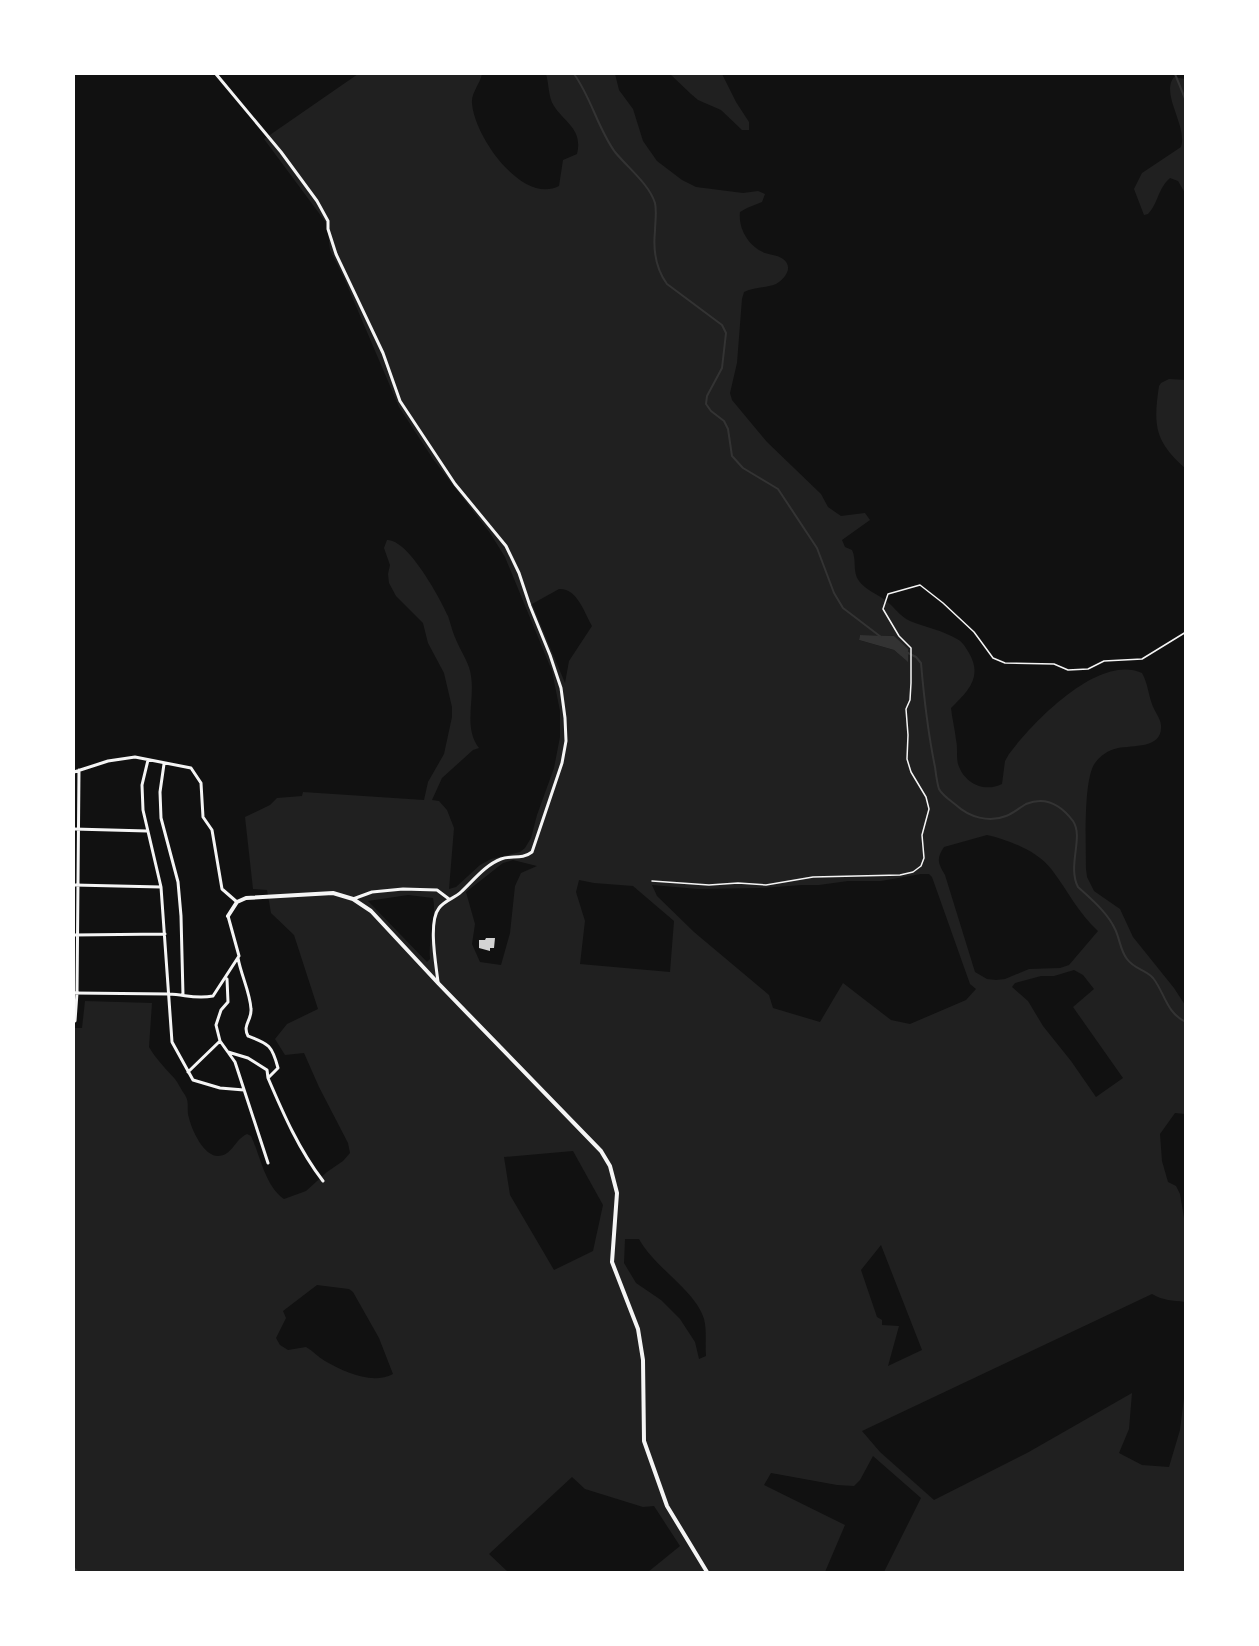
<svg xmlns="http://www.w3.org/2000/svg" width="1259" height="1646" viewBox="0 0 1259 1646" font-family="'Open Sans',sans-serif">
	<rect width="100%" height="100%" fill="#111"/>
	<path fill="#202020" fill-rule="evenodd" d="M 358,74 L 482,74 C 480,84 471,93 472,103 C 474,136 522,205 559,186 L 563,160 L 577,154 C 583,129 565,123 554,106 C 548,97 549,83 546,74 L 615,74 L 619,90 L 633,109 L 643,141 L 657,161 L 682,180 L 696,187 L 743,193 L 758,191 L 765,194 L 762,202 L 747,208 L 740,212 C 738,229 749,247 765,253 C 770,255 778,255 783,259 C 794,267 785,279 776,284 C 766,288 754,287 744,292 L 742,299 L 737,363 L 730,393 L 732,400 L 767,442 L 821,494 L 828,507 L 841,516 L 865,513 L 870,520 L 842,540 L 845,547 L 852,550 C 857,560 852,572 859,581 C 866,590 877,594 885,600 C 895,607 899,616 910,621 C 925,627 944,631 957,639 C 963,642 966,648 969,653 C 983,677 968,691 951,708 C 952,719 955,729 956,740 C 958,748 956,756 958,764 C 964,783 984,793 1002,784 L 1005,761 L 1009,754 C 1033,722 1099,653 1142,673 C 1148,684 1148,693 1152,704 C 1154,711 1160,717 1161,725 C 1163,749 1133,745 1118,748 C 1108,750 1100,756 1095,763 C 1083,779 1086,847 1086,869 L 1087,877 L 1094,891 L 1120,909 L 1133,937 L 1174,988 L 1185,1005 L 1185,1114 L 1175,1113 L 1160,1134 L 1162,1161 L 1168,1182 L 1176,1186 L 1180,1194 L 1185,1224 L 1185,1302 C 1172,1300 1164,1301 1152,1294 L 862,1431 L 880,1452 L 934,1500 L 1027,1453 L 1132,1393 L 1129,1429 L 1119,1453 L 1142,1465 L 1169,1467 L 1180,1430 L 1185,1390 L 1185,1572 L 884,1572 L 921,1498 L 873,1456 L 860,1480 L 854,1486 L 837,1485 L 771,1473 L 764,1485 L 845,1525 L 825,1572 L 648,1572 L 680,1546 L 654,1506 L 643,1507 L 585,1489 L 572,1477 L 489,1554 L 508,1572 L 74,1572 L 74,1028 L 82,1028 L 85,1001 L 152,1003 L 149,1047 C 156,1059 166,1069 175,1079 C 179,1084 181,1090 185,1095 C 190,1103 186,1109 189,1118 C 192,1131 204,1156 218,1156 C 232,1156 235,1139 247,1134 L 251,1136 C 260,1155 265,1186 284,1199 L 306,1191 L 327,1172 L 343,1161 L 350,1153 L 348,1143 L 319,1087 L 304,1053 L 285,1055 L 275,1039 L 287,1024 L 318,1009 L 294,935 L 271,913 L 267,890 L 253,889 L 245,817 L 270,805 L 277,798 L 302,796 L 303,792 L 424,800 L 428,782 L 444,754 L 452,717 L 452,707 L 444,673 L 428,643 L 423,623 L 396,596 L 389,583 L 388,574 L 390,565 L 384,548 L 387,540 C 408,539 440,598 448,616 C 451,625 453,634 457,642 C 462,653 470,665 471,676 C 475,701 463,727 479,748 L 473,750 L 442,778 L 432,800 L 439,801 L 447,810 L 454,828 L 449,889 L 456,887 L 480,865 L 491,859 L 520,852 L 525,848 L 531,838 L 537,815 L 554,768 L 560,737 L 560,711 L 552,671 L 505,557 L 490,533 L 433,459 L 399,407 L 344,278 L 330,250 L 327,224 L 264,139 ZM 559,589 C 577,588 584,612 592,626 L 569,661 L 565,683 L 532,604 ZM 860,635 L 894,636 L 907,661 L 894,650 L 859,640 ZM 987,835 C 1009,840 1038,851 1052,870 C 1068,891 1078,913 1098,931 L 1069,965 L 1060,968 L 1029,969 L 1005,979 L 996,980 L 987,979 L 975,972 L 945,875 C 938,863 936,859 944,847 ZM 513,860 L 537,866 L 521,873 L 515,886 L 510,933 L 501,965 L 480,962 L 472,944 L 475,924 L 466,892 L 503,863 ZM 921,874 L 929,874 L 932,877 L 970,984 L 976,989 L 966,1000 L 910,1024 L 891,1020 L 843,983 L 820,1022 L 773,1008 L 769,995 L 694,932 L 657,896 L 652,885 L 698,889 L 761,888 L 802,885 L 819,885 L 848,881 L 881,881 ZM 579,880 L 594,883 L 633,886 L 674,921 L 670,972 L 580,964 L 585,921 L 576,892 ZM 408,895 L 433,898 C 437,915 428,938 430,959 L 427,962 L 368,901 ZM 1074,970 L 1083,975 L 1094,989 L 1073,1007 L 1123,1078 L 1096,1097 L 1071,1061 L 1043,1026 L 1028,1001 L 1012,987 L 1015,983 L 1041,976 L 1054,976 ZM 573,1151 L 603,1205 L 593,1251 L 554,1270 L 510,1195 L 504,1157 ZM 625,1239 L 639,1239 C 654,1267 696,1291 704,1319 C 707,1330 705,1345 706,1356 L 699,1359 L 695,1342 L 680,1319 L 661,1300 L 636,1283 L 624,1263 ZM 881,1245 L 922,1350 L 888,1366 L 899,1326 L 882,1325 L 882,1320 L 877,1317 L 861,1270 ZM 317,1285 L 349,1289 L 353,1292 L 379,1338 L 393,1374 C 372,1385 344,1372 325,1361 C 318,1357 313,1351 306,1347 L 288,1350 L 280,1345 L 276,1338 L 286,1318 L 283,1311 Z
		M 670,74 L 722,74 L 736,102 L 749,122 L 749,130 L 742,130 L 721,110 L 698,100 L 691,94 Z
		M 1174,77 L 1185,79 L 1185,193 L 1178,181 L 1170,178 C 1158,188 1158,204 1148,214 L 1144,215 L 1134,189 L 1142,173 L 1181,147 C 1188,126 1160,94 1174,77 Z
		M 1169,379 L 1185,380 L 1185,468 C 1155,441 1153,426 1159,386 L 1161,383 Z"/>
	<path fill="#333" d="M 860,635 L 894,636 L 908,649 L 908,662 L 894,650 L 859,640 Z"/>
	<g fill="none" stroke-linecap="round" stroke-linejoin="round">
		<path stroke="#333" stroke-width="2" d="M 574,74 C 591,97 598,129 615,152 C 628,168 649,184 655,203 C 657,212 655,223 655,231 C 653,250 656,269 667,284 L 722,325 L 726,333 L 722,368 L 707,396 L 706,404 L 711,411 L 724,421 L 728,429 L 732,456 L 743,468 L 778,489 L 817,548 L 834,593 L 843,608 L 881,637
			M 1175,74 L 1186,101
			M 906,652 L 916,657 L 921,663 C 924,698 928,733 935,767 C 936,774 937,783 939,789 C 942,795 951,801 956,805 C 969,817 989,823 1006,816 C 1014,813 1019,808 1026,804 C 1045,796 1061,805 1073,821 C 1084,837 1067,866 1078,887 C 1091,899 1107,912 1115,929 C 1120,939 1120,950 1127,959 C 1134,969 1146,970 1153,978 C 1165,993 1166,1013 1186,1022
			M 74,1568 L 78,1572"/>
	</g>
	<path fill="#d3d3d3" d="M 486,938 L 495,938 L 494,948 L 490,948 L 490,951 L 479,948 L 479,940 L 485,940 Z"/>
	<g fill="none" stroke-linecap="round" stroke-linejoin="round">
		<path stroke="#f5f5f5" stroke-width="1.5" d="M 652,881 L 709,885 L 738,883 L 766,885 L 813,877 L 900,875 L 913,872 L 921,866 L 924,858 L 922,835 L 929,809 L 926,797 L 911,772 L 907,759 L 908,735 L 906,709 L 910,700 L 911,683 L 911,648 L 899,636 L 883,609 L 888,594 L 920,585 L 943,603 L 974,632 L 993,658 L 1005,663 L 1054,664 L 1068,670 L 1088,669 L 1104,661 L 1142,659 L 1186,632"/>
		<path stroke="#f5f5f5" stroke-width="3" d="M 216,74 L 281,152 L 317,201 L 328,221 L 328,229 L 336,254 L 383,353 L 400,401 L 455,484 L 506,546 L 519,573 L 530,606 L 550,655 L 561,688 L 565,718 L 566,741 L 562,763 L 532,852 C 522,860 511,855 501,859 C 485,865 473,881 461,892 C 455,898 445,900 439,908 C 428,922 436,964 438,982
			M 148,760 L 142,785 L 143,810 L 161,887 L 172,1042 L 193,1080 L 220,1088 L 244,1090
			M 164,764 L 160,792 L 161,818 L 178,882 L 181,916 L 183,995
			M 74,772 L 108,761 L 135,757 L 191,768 L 201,783 L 203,817 L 212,830 L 222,889 L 237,902
			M 74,829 L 147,831
			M 74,885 L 161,887
			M 353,899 L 372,892 L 403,889 L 437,890 L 449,899
			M 74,935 L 165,934
			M 238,958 C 241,975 250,992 251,1009 C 252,1020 242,1025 248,1036 C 269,1044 272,1045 278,1068 L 269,1077
			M 227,979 L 228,1002 L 221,1010 L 216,1025 L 220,1041 L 235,1062 L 268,1163
			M 74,993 L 169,994 C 187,995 195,999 213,996 L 239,956 L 228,916
			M 75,1021 L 77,993 L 79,770
			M 228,1052 L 248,1058 L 267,1070 L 268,1078 C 283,1113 299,1150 323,1181
			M 188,1072 L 220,1041"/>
		<path stroke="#f5f5f5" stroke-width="4" d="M 228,916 L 237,902 L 246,898 L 333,893 L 353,899 L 371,911 L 438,983 L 601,1151 L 610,1166 L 617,1193 L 612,1262 L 638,1329 L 643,1360 L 644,1441 L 667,1506 L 707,1572"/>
	</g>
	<rect width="1259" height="1646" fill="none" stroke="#ffffff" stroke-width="150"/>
</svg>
